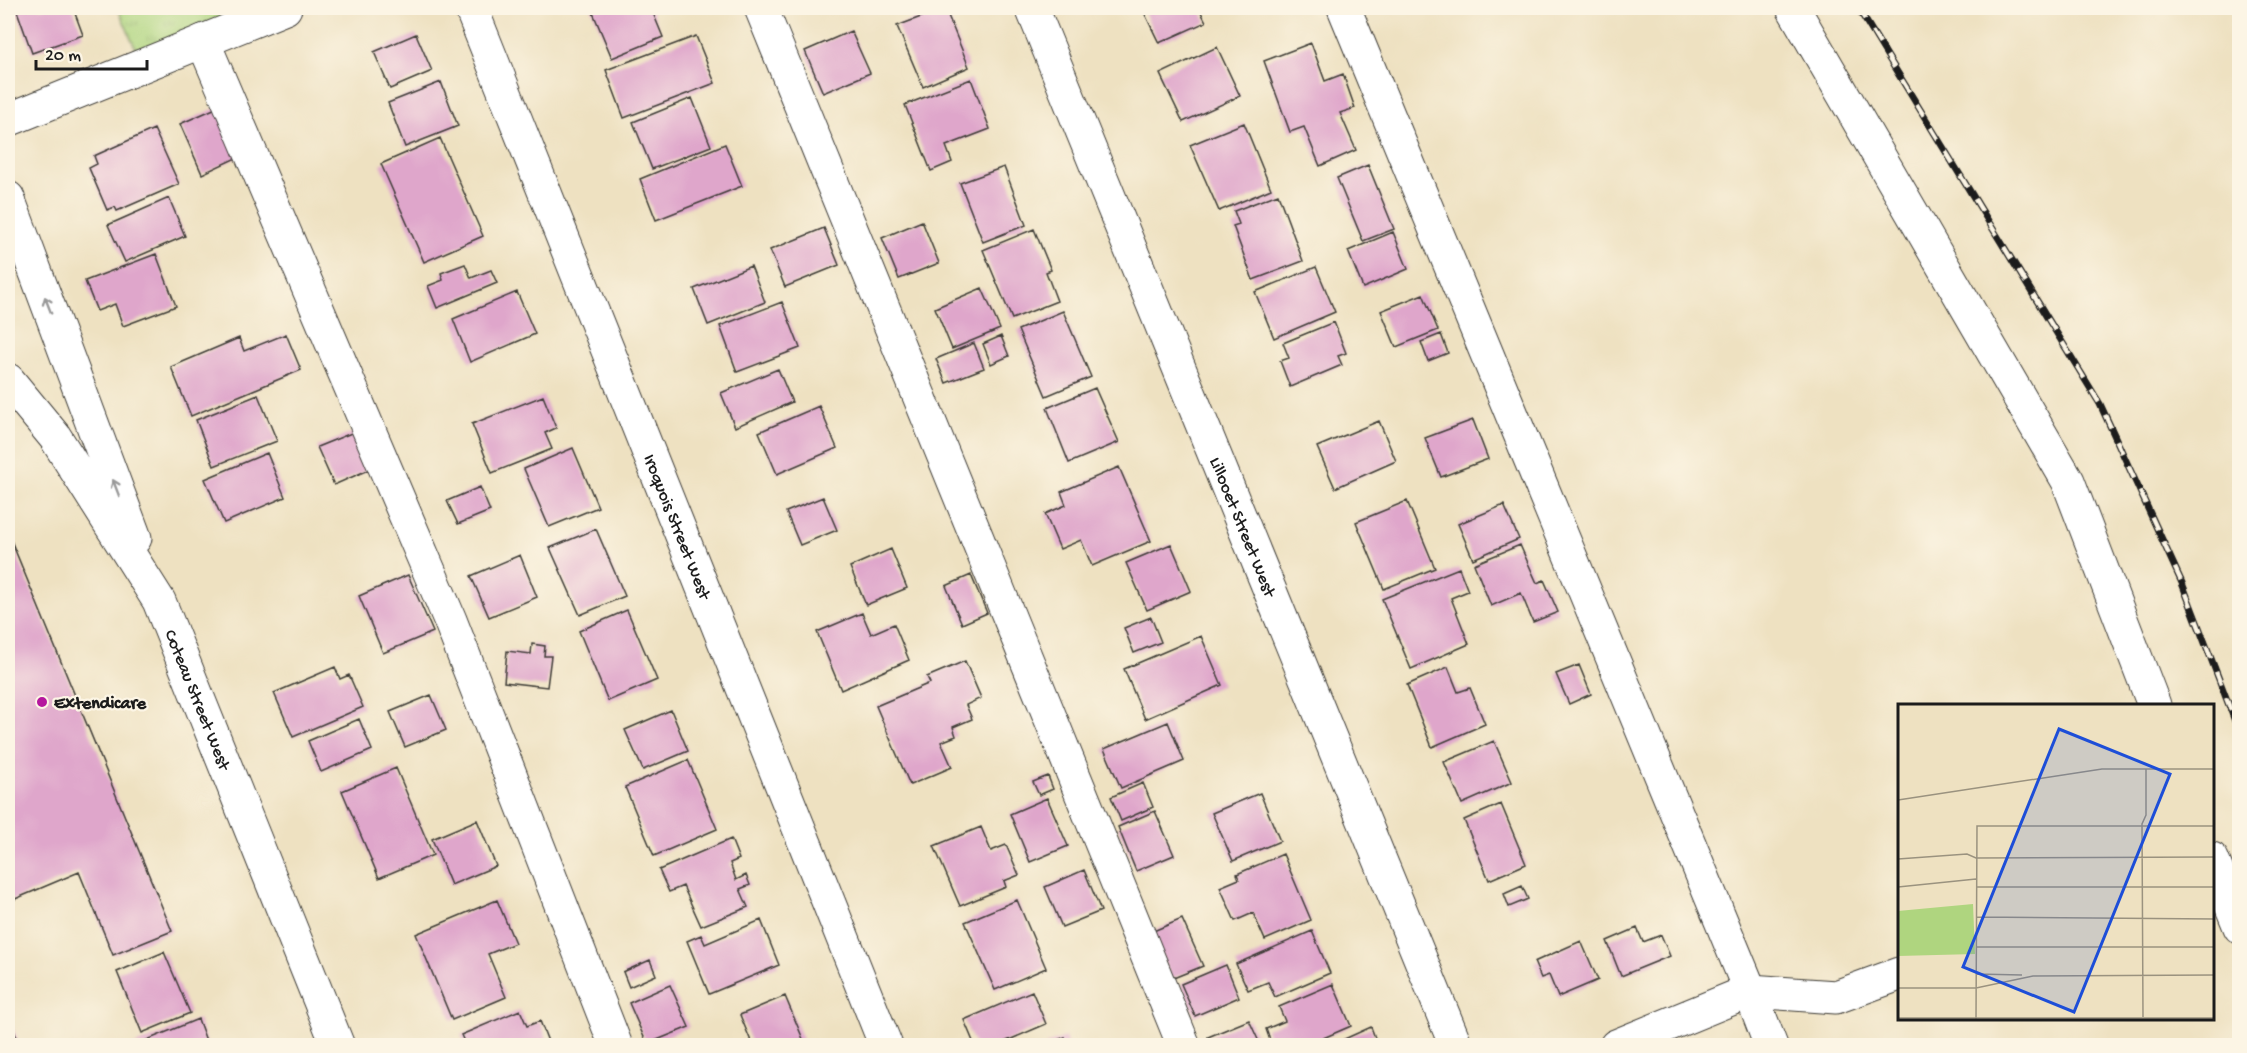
<svg xmlns="http://www.w3.org/2000/svg" width="2247" height="1053" viewBox="0 0 2247 1053" font-family="'Gochi Hand',sans-serif">
	<defs>
		<pattern id="grass-tufts" width="24" height="20" patternUnits="userSpaceOnUse" patternTransform="scale(1.5)"><rect width="24" height="20" fill="#afd57f"/><path d="M3 7l-1-3M5 7V3M7 7l1-3M15 17l-1-3M17 17v-4M19 17l1-3" fill="none" stroke="#96b66d"/></pattern>
	</defs>
	<rect width="100%" height="100%" fill="#fcf5e5"/>
	<filter id="ink" filterUnits="userSpaceOnUse"><feTurbulence type="fractalNoise" baseFrequency=".0167" numOctaves="2"/><feDisplacementMap in="SourceGraphic" scale="12" xChannelSelector="R" yChannelSelector="G"/><feConvolveMatrix kernelMatrix="1 2 1 2 8 2 1 2 1" color-interpolation-filters="sRGB"/></filter>
	<filter id="wash" filterUnits="userSpaceOnUse"><feTurbulence type="fractalNoise" baseFrequency=".008" numOctaves="4" result="noise"/><feDisplacementMap in="SourceGraphic" scale="24" xChannelSelector="R" yChannelSelector="G"/><feGaussianBlur stdDeviation="1.35" result="paint"/><feColorMatrix in="noise" values="0 0 0 0 0 0 0 0 0 0 0 0 0 0 0 0 0 1.4 0 .05"/><feComposite in="paint" operator="in"/></filter>
	<g filter="url(#wash)">
		<rect width="100%" height="100%" fill="#eee1c1"/>
		<path fill="url(#grass-tufts)" stroke="#66784e" stroke-width="1.5" d="M 118,8 L 275,8 L 141,61 Z"/>
		<g id="blocks">
			<path fill="#dfa6cb" d="M 16,8 L 73,8 L 83,35 L 32,53 Z
				M 591,8 L 651,8 L 663,37 L 612,58 Z
				M 945,8 L 969,67 L 923,87 L 897,26 Z
				M 1142,8 L 1199,8 L 1206,22 L 1159,43 Z
				M 851,31 L 870,73 L 823,93 L 805,51 Z
				M 416,34 L 432,71 L 390,89 L 374,52 Z
				M 696,36 L 715,83 L 624,118 L 606,70 Z
				M 1311,43 L 1325,81 L 1343,74 L 1355,108 L 1340,113 L 1356,150 L 1320,166 L 1304,127 L 1290,132 L 1264,61 Z
				M 1217,47 L 1240,96 L 1183,122 L 1160,74 Z
				M 971,79 L 990,129 L 946,146 L 952,162 L 931,171 L 905,105 Z
				M 441,82 L 458,126 L 405,147 L 388,103 Z
				M 692,98 L 711,146 L 652,169 L 633,122 Z
				M 225,104 L 247,153 L 202,174 L 180,124 Z
				M 1244,123 L 1271,189 L 1219,211 L 1190,145 Z
				M 154,129 L 179,184 L 117,211 L 115,207 L 107,210 L 89,168 L 97,164 L 94,156 Z
				M 440,138 L 483,236 L 424,262 L 381,164 Z
				M 725,144 L 742,186 L 656,220 L 640,179 Z
				M 1368,165 L 1394,229 L 1363,241 L 1337,178 Z
				M 1004,167 L 1026,225 L 983,242 L 960,183 Z
				M 1278,194 L 1303,261 L 1253,280 L 1233,226 L 1239,224 L 1234,211 Z
				M 169,198 L 185,236 L 125,262 L 108,225 Z
				M 922,221 L 939,263 L 899,279 L 882,238 Z
				M 824,228 L 839,265 L 785,287 L 770,250 Z
				M 1034,229 L 1051,270 L 1046,272 L 1057,301 L 1012,319 L 983,250 Z
				M 1393,232 L 1408,269 L 1363,288 L 1348,251 Z
				M 156,254 L 176,306 L 123,326 L 115,304 L 97,311 L 85,281 Z
				M 465,264 L 471,278 L 491,270 L 497,283 L 437,308 L 428,286 L 443,280 L 441,273 Z
				M 751,266 L 765,302 L 708,325 L 694,289 Z
				M 1316,267 L 1335,312 L 1274,338 L 1255,292 Z
				M 982,288 L 1000,329 L 952,349 L 935,308 Z
				M 517,292 L 535,334 L 470,362 L 453,319 Z
				M 1423,294 L 1438,330 L 1396,347 L 1381,311 Z
				M 782,302 L 800,348 L 737,372 L 720,326 Z
				M 1063,311 L 1091,377 L 1046,396 L 1018,330 Z
				M 1334,322 L 1346,353 L 1338,356 L 1342,365 L 1290,387 L 1280,361 L 1289,358 L 1283,343 Z
				M 286,334 L 301,370 L 191,416 L 171,367 L 239,338 L 244,351 Z
				M 1441,334 L 1448,353 L 1428,361 L 1421,342 Z
				M 1001,336 L 1009,356 L 991,364 L 983,344 Z
				M 974,343 L 984,368 L 946,383 L 936,359 Z
				M 778,369 L 792,402 L 735,427 L 721,393 Z
				M 1095,388 L 1119,442 L 1069,463 L 1047,408 Z
				M 258,395 L 277,441 L 214,466 L 196,420 Z
				M 543,396 L 556,428 L 545,433 L 552,449 L 492,473 L 472,424 Z
				M 819,406 L 837,448 L 777,474 L 759,432 Z
				M 1473,420 L 1488,459 L 1441,477 L 1425,438 Z
				M 1379,421 L 1396,461 L 1335,488 L 1317,447 Z
				M 354,432 L 370,469 L 334,485 L 317,447 Z
				M 573,448 L 598,507 L 549,527 L 524,469 Z
				M 267,453 L 285,497 L 224,523 L 205,479 Z
				M 1119,467 L 1151,541 L 1092,566 L 1081,540 L 1060,549 L 1045,514 L 1066,505 L 1061,492 Z
				M 480,487 L 490,511 L 458,524 L 447,501 Z
				M 823,497 L 837,530 L 800,545 L 786,512 Z
				M 1407,501 L 1435,568 L 1384,589 L 1356,522 Z
				M 1504,505 L 1519,539 L 1473,559 L 1458,524 Z
				M 596,529 L 625,596 L 580,615 L 550,548 Z
				M 8,533 L 172,931 L 113,955 L 79,872 L 8,902 Z
				M 1171,544 L 1191,591 L 1147,610 L 1126,563 Z
				M 1520,545 L 1537,583 L 1544,580 L 1558,612 L 1533,622 L 1521,593 L 1491,606 L 1474,564 Z
				M 891,549 L 907,588 L 866,605 L 850,567 Z
				M 520,555 L 537,597 L 489,617 L 471,576 Z
				M 1459,568 L 1468,591 L 1451,598 L 1469,644 L 1411,669 L 1382,599 Z
				M 408,575 L 433,632 L 383,653 L 359,596 Z
				M 971,575 L 987,613 L 962,624 L 946,586 Z
				M 627,610 L 657,680 L 608,701 L 579,631 Z
				M 862,613 L 871,634 L 894,624 L 909,660 L 841,690 L 817,632 Z
				M 1151,617 L 1161,642 L 1134,653 L 1124,628 Z
				M 1201,636 L 1222,685 L 1145,719 L 1124,669 Z
				M 532,644 L 545,646 L 544,656 L 551,656 L 547,687 L 504,682 L 507,651 L 531,654 Z
				M 965,661 L 981,698 L 966,705 L 972,719 L 953,727 L 956,736 L 941,742 L 952,767 L 910,785 L 876,706 L 930,683 L 927,677 Z
				M 1579,665 L 1591,694 L 1569,704 L 1556,674 Z
				M 335,667 L 340,679 L 349,675 L 363,707 L 293,737 L 274,693 Z
				M 1448,667 L 1458,692 L 1470,688 L 1485,724 L 1432,747 L 1407,685 Z
				M 431,695 L 446,730 L 405,747 L 390,712 Z
				M 671,710 L 688,751 L 643,770 L 625,730 Z
				M 359,719 L 372,750 L 321,772 L 308,741 Z
				M 1168,722 L 1184,761 L 1121,788 L 1104,749 Z
				M 1494,741 L 1512,782 L 1462,804 L 1444,762 Z
				M 688,760 L 717,829 L 654,856 L 625,787 Z
				M 396,768 L 433,855 L 379,878 L 342,791 Z
				M 1048,776 L 1053,789 L 1039,795 L 1033,782 Z
				M 1143,783 L 1153,807 L 1121,821 L 1111,797 Z
				M 1260,793 L 1280,841 L 1233,861 L 1212,813 Z
				M 1047,798 L 1068,846 L 1030,862 L 1010,814 Z
				M 1501,804 L 1526,864 L 1489,880 L 1464,820 Z
				M 1155,811 L 1174,855 L 1136,871 L 1118,827 Z
				M 477,820 L 496,866 L 451,885 L 432,839 Z
				M 981,827 L 991,851 L 1006,845 L 1019,875 L 1004,881 L 1006,887 L 960,906 L 934,846 Z
				M 731,839 L 739,859 L 730,863 L 736,880 L 746,875 L 750,885 L 740,889 L 748,907 L 701,926 L 683,886 L 669,892 L 659,870 Z
				M 1283,854 L 1311,920 L 1265,940 L 1253,913 L 1235,921 L 1220,887 L 1239,879 L 1237,874 Z
				M 1084,870 L 1101,911 L 1062,927 L 1045,887 Z
				M 1522,886 L 1528,899 L 1509,907 L 1504,894 Z
				M 497,900 L 515,943 L 488,954 L 506,997 L 452,1020 L 416,934 Z
				M 1017,900 L 1046,968 L 995,990 L 965,922 Z
				M 1182,919 L 1203,966 L 1171,979 L 1151,932 Z
				M 761,920 L 779,965 L 709,994 L 687,941 L 701,935 L 705,944 Z
				M 1637,928 L 1643,942 L 1661,935 L 1670,956 L 1621,976 L 1607,941 Z
				M 1312,931 L 1330,973 L 1275,997 L 1268,982 L 1248,990 L 1236,964 Z
				M 1581,941 L 1598,980 L 1558,997 L 1549,975 L 1541,978 L 1534,962 Z
				M 164,952 L 190,1013 L 142,1033 L 117,972 Z
				M 650,960 L 656,975 L 629,987 L 623,972 Z
				M 1226,965 L 1239,997 L 1195,1016 L 1181,984 Z
				M 1333,984 L 1351,1026 L 1305,1046 L 1272,1046 L 1266,1029 L 1285,1021 L 1279,1007 Z
				M 670,985 L 689,1027 L 647,1044 L 629,1003 Z
				M 1032,991 L 1046,1024 L 995,1046 L 975,1046 L 964,1020 Z
				M 785,996 L 803,1039 L 796,1042 L 797,1046 L 753,1046 L 740,1015 Z
				M 520,1010 L 527,1026 L 540,1021 L 549,1044 L 466,1046 L 461,1035 Z
				M 8,1015 L 20,1046 L 8,1046 Z
				M 198,1019 L 208,1046 L 135,1046 L 135,1045 Z
				M 1249,1020 L 1260,1044 L 1212,1046 L 1208,1037 Z
				M 1371,1027 L 1378,1046 L 1329,1046 Z
				M 1065,1037 L 1068,1046 L 1045,1046 L 1045,1045 Z"/>
		</g>
	</g>
	<g filter="url(#ink)">
		<use href="#blocks" fill-opacity="0" stroke="#3c3a35" stroke-width="1.5"/>
		<g fill="none" stroke-linecap="round" stroke-linejoin="round">
			<defs>
				<g id="minor">
					<path id="s1" d="M 471,8 L 886,1046"/>
					<path d="M 761,8 L 1184,1046"/>
					<path id="s2" d="M 1032,8 L 1456,1046"/>
					<path d="M 1344,8 L 1750,991 L 1771,1046"/>
					<path d="M 1793,8 L 2068,481 L 2154,705"/>
					<path d="M 203,41 L 450,620 L 616,1046"/>
					<path d="M 8,120 L 285,8"/>
					<path d="M 8,198 L 135,538"/>
					<path id="s3" d="M 8,380 L 55,437 L 159,601 L 338,1046"/>
					<path d="M 2212,859 L 2240,927"/>
					<path d="M 1616,1046 L 1750,991 L 1836,997 L 1899,974"/>
				</g>
			</defs>
			<use href="#minor" stroke="#3c3a35" stroke-width="35"/>
			<use href="#minor" stroke="#fff" stroke-width="33"/>
			<defs>
				<path id="rail" d="M 1858,8 L 2100,404 L 2182,583 L 2240,734"/>
			</defs>
			<use href="#rail" stroke="#1c1c1c" stroke-width="7"/>
			<use href="#rail" stroke="#fcf5e5" stroke-width="4.5" stroke-dasharray="14" stroke-linecap="butt"/>
		</g>
		<defs><path id="oneway-shaft" d="M-6 0H5M1.5-3L5.5 0L1.5 3" fill="none" stroke-width="1.6" stroke-linecap="round" stroke-linejoin="round" transform="scale(1.5)"/></defs>
		<g stroke="#999">
			<use href="#oneway-shaft" transform="translate(48 305) rotate(-111)"/>
			<use href="#oneway-shaft" transform="translate(116 488) rotate(-111)"/>
		</g>
	</g>
	<circle fill="#b5179e" stroke="#fcf5e5" stroke-width="2" cx="42" cy="702" r="6"/>
	<g text-anchor="middle" stroke-width="4.5" stroke-linejoin="round" paint-order="stroke">
		<g font-size="18" fill="#1c1c1c" stroke="#fcf5e5">
			<text dy="6" stroke="none"><textPath href="#s1" startOffset="558">Iroquois Street West</textPath></text>
			<text dy="6" stroke="none"><textPath href="#s2" startOffset="560">Lillooet Street West</textPath></text>
			<text dy="6" stroke="none"><textPath href="#s3" startOffset="374">Coteau Street West</textPath></text>
		</g>
		<g font-size="18" font-weight="bold" fill="#1c1c1c" stroke="#fcf5e5" text-anchor="start">
			<text x="54" y="708">Extendicare</text>
		</g>
	</g>
	<g transform="translate(1898 704)">
		<rect width="316" height="316" fill="#eee1c1"/>
		<path d="M 75,200 L 77,250 L 0,252 L 0,207 Z" fill="#afd57f"/>
		<path fill="none" stroke="#9a927f" stroke-width="1.5" d="M 0,96 L 204,65 L 317,65M 0,155 L 69,150 L 78,154 L 317,153M 0,183 L 78,175M 78,183 L 317,183M 78,213 L 317,215M 78,243 L 317,243M 78,270 L 124,271M 0,284 L 78,284 L 135,272 L 317,271M 245,313 L 244,120 L 248,111 L 248,65M 0,314 L 317,314M 78,316 L 79,122 L 317,122"/>
		<path fill="#1d4ed8" fill-opacity="0.15" stroke="#1d4ed8" stroke-width="3" d="M 161,25 L 272,70 L 176,308 L 65,263 Z"/>
		<rect width="316" height="316" fill="none" stroke="#1c1c1c" stroke-width="3"/>
	</g>
	<rect width="2247" height="1053" fill="none" stroke="#fcf5e5" stroke-width="30"/>
	<path d="M36 60v9h111v-9" fill="none" stroke="#1c1c1c" stroke-width="3"/>
	<text x="45" y="60" font-size="18" fill="#1c1c1c" stroke="#fcf5e5" stroke-width="4.5" paint-order="stroke">20 m</text>
</svg>
